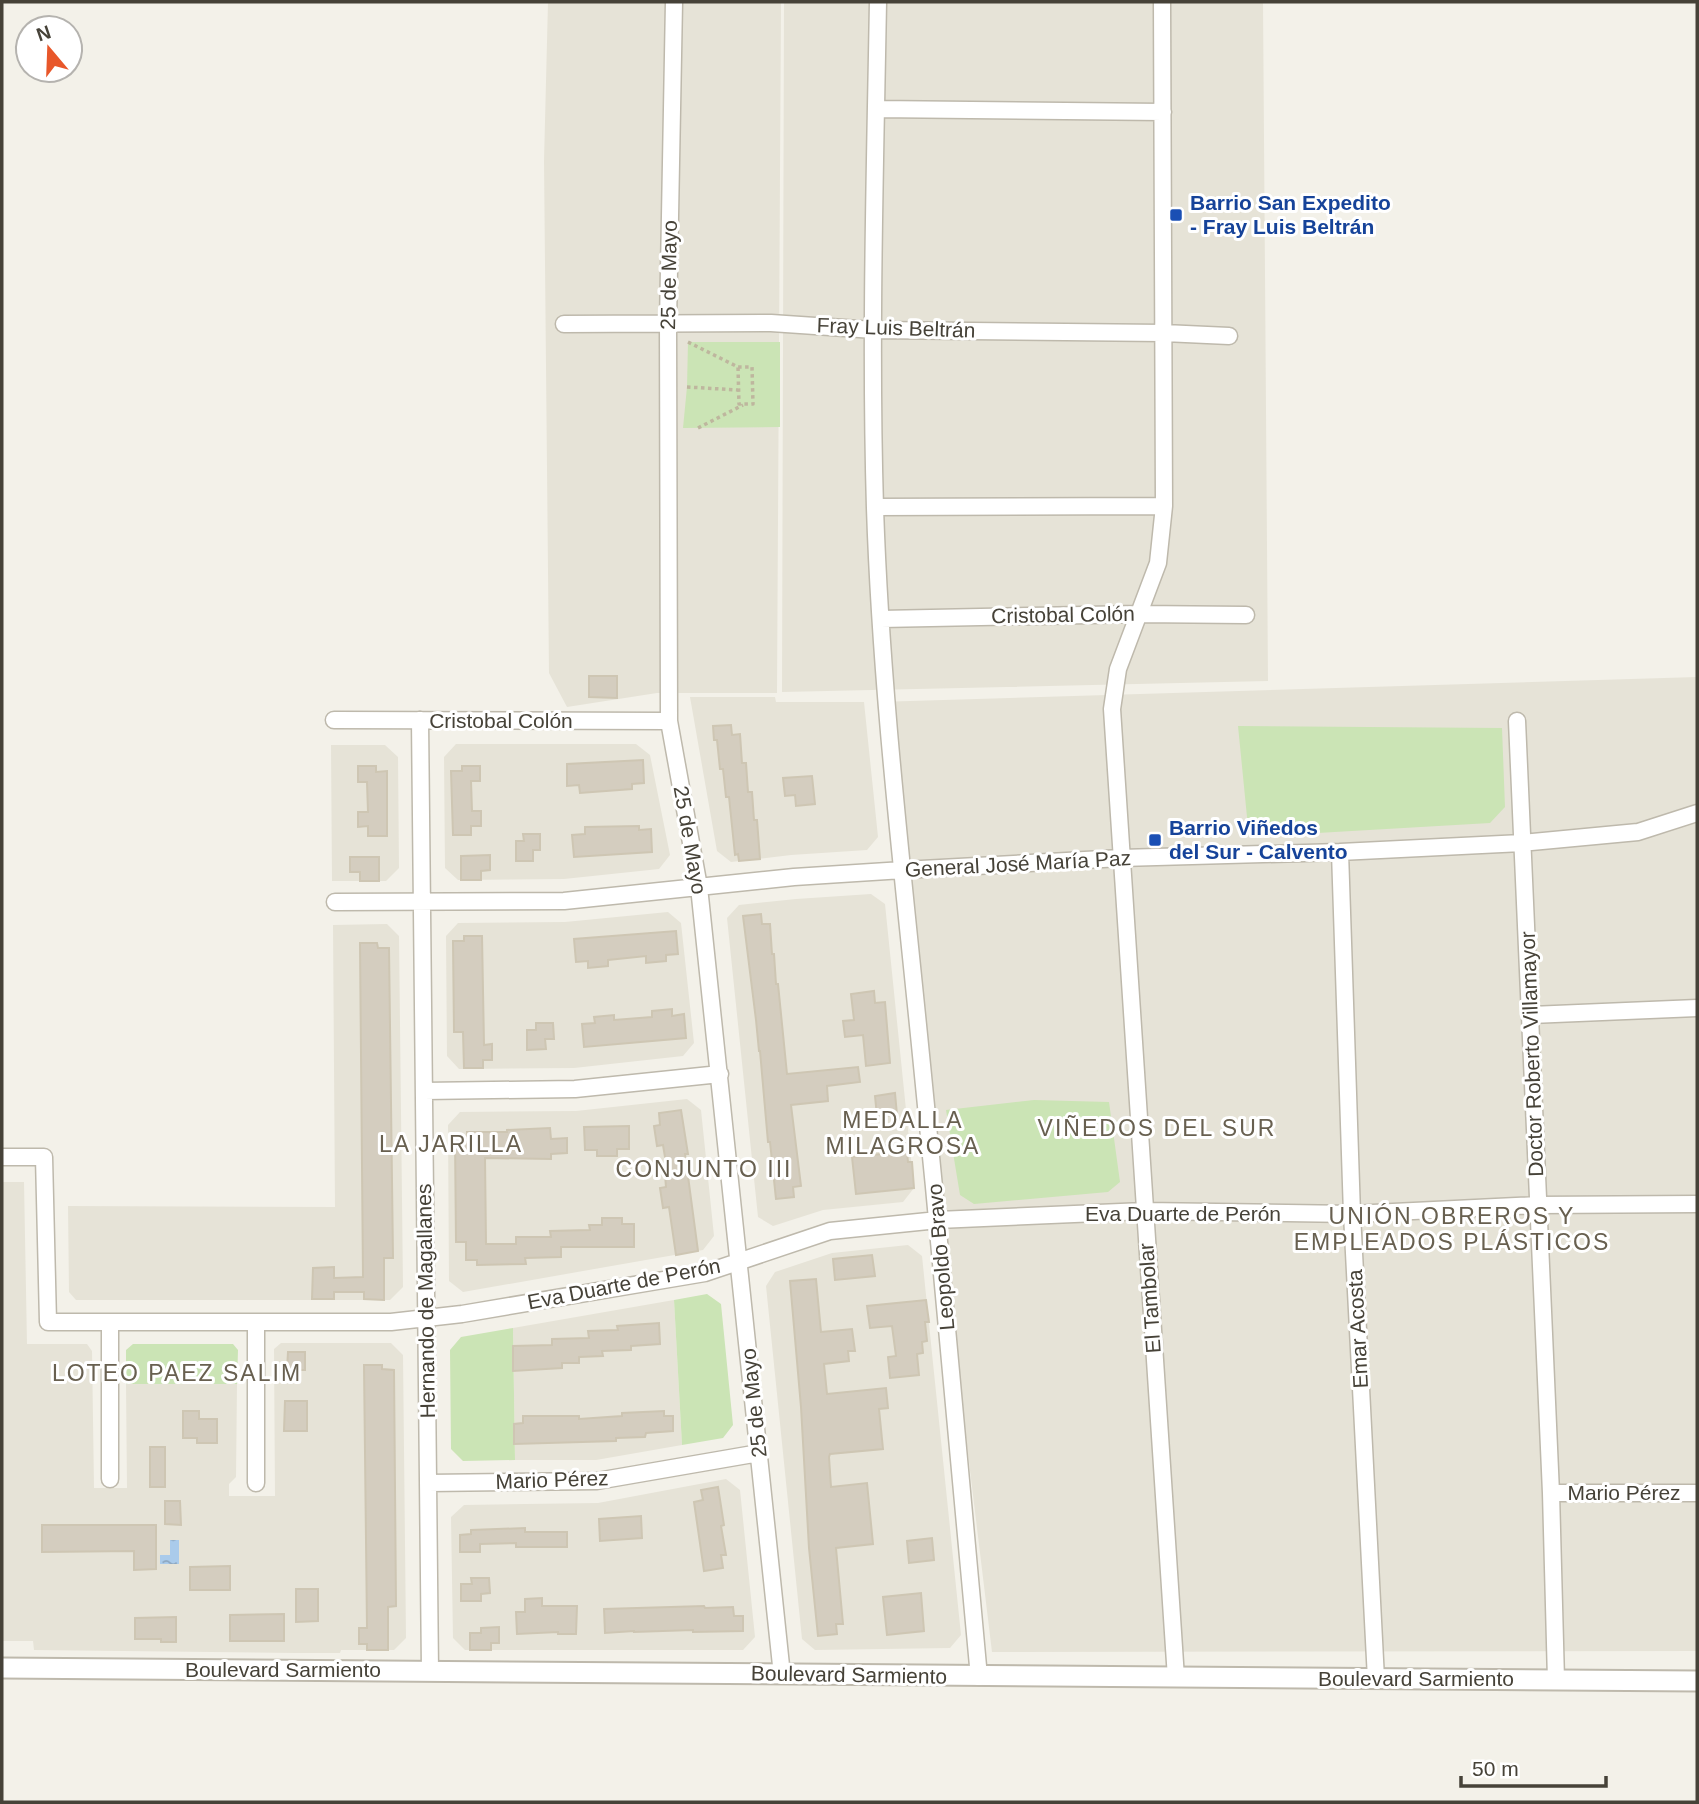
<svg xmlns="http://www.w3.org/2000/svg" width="1699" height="1804" viewBox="0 0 1699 1804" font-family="Helvetica,sans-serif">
	<defs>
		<pattern id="water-ripples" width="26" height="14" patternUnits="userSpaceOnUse" patternTransform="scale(1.75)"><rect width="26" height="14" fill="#aacbeb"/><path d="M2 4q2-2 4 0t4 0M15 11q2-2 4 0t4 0" fill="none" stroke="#8ca6bf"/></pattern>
	</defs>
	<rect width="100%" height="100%" fill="#f3f1e9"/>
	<path fill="#e6e3d7" d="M 548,2 L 781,2 L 777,693 L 657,693 L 567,707 L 549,673 L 544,161 Z
		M 784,2 L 1263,2 L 1268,681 L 782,692 Z
		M 1697,677 L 1697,1651 L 992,1652 L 877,702 Z
		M 690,697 L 775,697 L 776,702 L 864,702 L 878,837 L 867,850 L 791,855 L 731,862 L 717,851 Z
		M 456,744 L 636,744 L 650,755 L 670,855 L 659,869 L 564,879 L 458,880 L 445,868 L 444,757 Z
		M 331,745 L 385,745 L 398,757 L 399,868 L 386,881 L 332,881 Z
		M 871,894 L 885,904 L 914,1188 L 903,1202 L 823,1210 L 773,1226 L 758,1217 L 727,918 L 739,905 L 796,899 Z
		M 668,912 L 681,923 L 694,1043 L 683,1056 L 574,1068 L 459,1069 L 447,1056 L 446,936 L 458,923 L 565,922 Z
		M 387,924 L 399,936 L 403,1287 L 390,1300 L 76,1300 L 69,1292 L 68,1206 L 335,1207 L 333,925 Z
		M 687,1099 L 701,1110 L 714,1236 L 703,1250 L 463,1292 L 449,1281 L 448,1125 L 460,1112 L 576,1111 Z
		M 2,1182 L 24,1182 L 27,1344 L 87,1344 L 92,1351 L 94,1488 L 127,1488 L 126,1384 L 237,1384 L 236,1477 L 229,1484 L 229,1496 L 275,1496 L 274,1349 L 281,1343 L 391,1343 L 403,1355 L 406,1638 L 394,1650 L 341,1650 L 340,1653 L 296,1653 L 34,1650 L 33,1641 L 2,1641 Z
		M 908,1245 L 922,1256 L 961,1635 L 950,1648 L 815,1650 L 802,1639 L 766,1286 L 775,1272 L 832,1253 Z
		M 674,1300 L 682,1445 L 596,1460 L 515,1460 L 513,1328 Z
		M 726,1479 L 740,1490 L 755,1637 L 743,1650 L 465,1650 L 453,1638 L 451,1517 L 464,1505 L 598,1503 Z"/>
	<path fill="#cbe4b5" d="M 688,342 L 780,342 L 780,427 L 683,428 L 687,387 Z
		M 1238,726 L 1502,728 L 1505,807 L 1490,823 L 1249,837 Z
		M 1034,1100 L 1109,1102 L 1120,1182 L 1108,1192 L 974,1204 L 960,1195 L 946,1110 Z
		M 707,1294 L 721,1304 L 733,1425 L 723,1438 L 682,1445 L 674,1300 Z
		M 513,1328 L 515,1460 L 463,1461 L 451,1449 L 450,1350 L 461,1337 Z
		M 133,1344 L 233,1344 L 238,1350 L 237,1384 L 126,1384 L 126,1350 Z"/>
	<path fill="url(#water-ripples)" d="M 170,1540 L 179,1540 L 179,1564 L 160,1564 L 160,1555 L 170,1555 Z"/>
	<path fill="#d4cdbf" stroke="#cec6b3" stroke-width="2" d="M 589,676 L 617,676 L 617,698 L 589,697 Z
		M 731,725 L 732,735 L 740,734 L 742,763 L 746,763 L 748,792 L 752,792 L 754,820 L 757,820 L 760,859 L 739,861 L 738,854 L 735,855 L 729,797 L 726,797 L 723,769 L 720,769 L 717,740 L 714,740 L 713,726 Z
		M 643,760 L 644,783 L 632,784 L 632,789 L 580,793 L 579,785 L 567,786 L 567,764 Z
		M 358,766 L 376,766 L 376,772 L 387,771 L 387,836 L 368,836 L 368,826 L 358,827 L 358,812 L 368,812 L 367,782 L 358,782 Z
		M 462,766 L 480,766 L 480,781 L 471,781 L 472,811 L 481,811 L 481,826 L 471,826 L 471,835 L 453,835 L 451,771 L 462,771 Z
		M 812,776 L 815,804 L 796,806 L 795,795 L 785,796 L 783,778 Z
		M 639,826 L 639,830 L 651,829 L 652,852 L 574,857 L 572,835 L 585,834 L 585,827 Z
		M 523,834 L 540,834 L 540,850 L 533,850 L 533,861 L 516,861 L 516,841 L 524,841 Z
		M 490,855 L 490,870 L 481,871 L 481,880 L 461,880 L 461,856 Z
		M 350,857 L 379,857 L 379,881 L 360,881 L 360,872 L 350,872 Z
		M 761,914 L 762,924 L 770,924 L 772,954 L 774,954 L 776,984 L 778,984 L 787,1074 L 858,1067 L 860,1082 L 827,1086 L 828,1101 L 791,1105 L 801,1186 L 793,1187 L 794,1197 L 776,1199 L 770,1142 L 768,1142 L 760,1051 L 759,1051 L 756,1020 L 743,916 Z
		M 676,931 L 678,954 L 666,955 L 666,961 L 646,963 L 646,956 L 608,960 L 608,966 L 588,968 L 588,961 L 576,962 L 574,939 Z
		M 464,936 L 482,936 L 484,1045 L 492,1044 L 492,1060 L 483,1060 L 483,1068 L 464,1068 L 463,1032 L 454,1032 L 453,941 L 464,941 Z
		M 360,943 L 377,943 L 378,948 L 389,948 L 393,1258 L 384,1258 L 384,1300 L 364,1299 L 364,1292 L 334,1292 L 334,1299 L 312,1299 L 313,1268 L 334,1267 L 334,1278 L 363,1277 Z
		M 874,991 L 875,1003 L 885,1002 L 890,1063 L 866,1066 L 863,1035 L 845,1037 L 843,1021 L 854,1020 L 851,994 Z
		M 672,1009 L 672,1016 L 684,1014 L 686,1038 L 584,1047 L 582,1024 L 595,1023 L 594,1017 L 614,1015 L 614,1020 L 652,1017 L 652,1011 Z
		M 536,1023 L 553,1023 L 554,1039 L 545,1039 L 546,1049 L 527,1050 L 527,1030 L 536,1030 Z
		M 895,1093 L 897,1115 L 877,1116 L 875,1096 Z
		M 681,1110 L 688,1154 L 685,1154 L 698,1251 L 676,1255 L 669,1207 L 663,1208 L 660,1188 L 666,1187 L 665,1175 L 668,1175 L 663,1145 L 657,1146 L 654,1126 L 660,1125 L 659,1113 Z
		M 629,1126 L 629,1149 L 617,1149 L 617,1156 L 597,1156 L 597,1150 L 585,1150 L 584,1127 Z
		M 550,1128 L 551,1139 L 567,1138 L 567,1153 L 551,1154 L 551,1159 L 485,1158 L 486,1244 L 516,1244 L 516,1237 L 551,1237 L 550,1231 L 590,1230 L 589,1225 L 602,1225 L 602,1218 L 622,1218 L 622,1224 L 634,1224 L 634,1247 L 561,1247 L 561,1257 L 525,1258 L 526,1264 L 477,1265 L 477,1260 L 466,1260 L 466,1242 L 456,1242 L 455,1137 L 467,1137 L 467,1132 L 507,1132 L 507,1130 Z
		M 906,1143 L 908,1162 L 912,1162 L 914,1188 L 856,1194 L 852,1157 L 881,1154 L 880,1146 Z
		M 872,1255 L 875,1276 L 835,1280 L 833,1259 Z
		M 816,1279 L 821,1332 L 852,1329 L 855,1351 L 848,1351 L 849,1361 L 824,1364 L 827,1394 L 886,1388 L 888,1408 L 879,1409 L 883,1449 L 830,1454 L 829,1457 L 831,1487 L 867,1483 L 873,1544 L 836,1548 L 843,1624 L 836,1624 L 837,1634 L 818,1636 L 809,1548 L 801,1407 L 790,1281 Z
		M 926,1300 L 929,1322 L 925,1322 L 927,1341 L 922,1342 L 923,1353 L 917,1354 L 919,1375 L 890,1378 L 888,1357 L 896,1356 L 892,1326 L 870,1328 L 867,1306 Z
		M 659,1323 L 660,1344 L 631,1346 L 631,1350 L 602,1351 L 603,1356 L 579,1357 L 579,1363 L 562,1363 L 562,1368 L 513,1371 L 513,1346 L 552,1345 L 552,1339 L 589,1338 L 588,1331 L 618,1330 L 617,1326 Z
		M 288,1352 L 305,1352 L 305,1370 L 287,1370 Z
		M 364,1365 L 382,1365 L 382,1369 L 394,1370 L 396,1606 L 388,1607 L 388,1650 L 367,1650 L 367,1644 L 359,1644 L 359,1628 L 367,1628 Z
		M 285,1401 L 307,1401 L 307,1431 L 284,1431 Z
		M 183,1411 L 199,1411 L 199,1419 L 217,1419 L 217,1443 L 197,1443 L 197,1438 L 183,1438 Z
		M 664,1411 L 664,1416 L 673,1416 L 673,1431 L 646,1433 L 645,1437 L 616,1438 L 616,1441 L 514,1444 L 514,1424 L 523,1423 L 523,1416 L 579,1416 L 579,1419 L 622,1416 L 622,1413 Z
		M 150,1447 L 165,1447 L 165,1487 L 150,1487 Z
		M 718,1487 L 724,1525 L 721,1526 L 726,1555 L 721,1555 L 723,1568 L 704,1571 L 694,1502 L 703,1500 L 701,1490 Z
		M 165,1501 L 180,1501 L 181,1525 L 165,1524 Z
		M 641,1516 L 642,1538 L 600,1541 L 599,1519 Z
		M 42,1525 L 156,1525 L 156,1569 L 134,1570 L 134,1551 L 42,1552 Z
		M 525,1528 L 525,1532 L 567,1532 L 567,1547 L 516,1547 L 516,1543 L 480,1544 L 480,1552 L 460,1552 L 460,1535 L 471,1534 L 471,1530 Z
		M 932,1538 L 934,1560 L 909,1563 L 907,1541 Z
		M 230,1566 L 230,1590 L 190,1590 L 190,1567 Z
		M 471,1578 L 489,1578 L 490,1593 L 481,1594 L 481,1601 L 461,1601 L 461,1584 L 472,1584 Z
		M 296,1589 L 318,1589 L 318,1621 L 296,1622 Z
		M 921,1593 L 924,1631 L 887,1635 L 883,1597 Z
		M 542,1598 L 542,1606 L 577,1606 L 576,1634 L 558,1634 L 558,1632 L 517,1634 L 516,1612 L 525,1612 L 525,1599 Z
		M 704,1606 L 705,1608 L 733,1607 L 734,1616 L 743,1616 L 743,1631 L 693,1632 L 693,1630 L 634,1632 L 634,1631 L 605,1633 L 604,1609 Z
		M 284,1614 L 284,1641 L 230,1641 L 230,1615 Z
		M 176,1617 L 176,1642 L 161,1642 L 161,1639 L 135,1639 L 135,1618 Z
		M 499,1627 L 499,1643 L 491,1643 L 491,1650 L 470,1650 L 470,1633 L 481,1633 L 481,1628 Z"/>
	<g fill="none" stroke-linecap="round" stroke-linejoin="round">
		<defs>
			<path id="minor" d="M 674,2 L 668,323 L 669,721 L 699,887 L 782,1675
				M 878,2 C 875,170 870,340 875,508 C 881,691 903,873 921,1055 C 942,1262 960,1469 979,1677
				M 1162,2 L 1164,506 L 1158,563 L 1118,669 L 1112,709 L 1176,1678
				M 877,109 L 1163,112
				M 564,324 L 771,323 L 874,330 L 1164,333 L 1229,336
				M 875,507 L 1164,506
				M 881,619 L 1138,614 L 1246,615
				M 334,720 L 669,721
				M 420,720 L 430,1671
				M 1517,721 L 1551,1493 L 1556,1680
				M 1340,852 L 1352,1214 L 1376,1679
				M 335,902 L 564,901 L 794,877 L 903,870 L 1121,858 L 1340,852 L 1522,843 L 1638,832 L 1697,813
				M 1531,1015 L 1697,1008
				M 424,1091 L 575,1089 L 720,1074
				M 2,1157 L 44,1157 L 48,1322 L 391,1322 L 462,1314 L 705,1273 L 830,1231 L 938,1220 L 1144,1211 L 1352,1214 L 1538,1205 L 1697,1204
				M 110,1322 L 110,1479
				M 256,1483 L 256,1322
				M 428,1483 L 597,1481 L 759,1453
				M 1551,1493 L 1697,1493"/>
			<path id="tertiary" d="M 2,1668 L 1697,1681"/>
		</defs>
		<use href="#minor" stroke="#beb9ac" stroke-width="19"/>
		<use href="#tertiary" stroke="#beb9ac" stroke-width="23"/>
		<path stroke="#beb69e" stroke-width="3.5" stroke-dasharray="3.5 3.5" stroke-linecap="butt" d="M 688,342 L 738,367 L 752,367 L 753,404 L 739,404 L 738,367
			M 687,387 L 738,390
			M 698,428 L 743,405"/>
		<use href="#minor" stroke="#fff" stroke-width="16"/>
		<use href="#tertiary" stroke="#fff" stroke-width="19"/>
	</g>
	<g fill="#1a4fb4" stroke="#fff" stroke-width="2.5">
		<rect x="1169" y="208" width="14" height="14" rx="3.5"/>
		<rect x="1148" y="833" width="14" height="14" rx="3.5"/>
	</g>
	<g text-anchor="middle" stroke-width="6" stroke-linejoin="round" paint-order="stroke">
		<g font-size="21" font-weight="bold" fill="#164399" stroke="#fff" text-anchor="start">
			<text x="1190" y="210">Barrio San Expedito<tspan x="1190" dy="24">- Fray Luis Beltrán</tspan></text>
			<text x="1169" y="835">Barrio Viñedos<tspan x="1169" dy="24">del Sur - Calvento</tspan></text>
		</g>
		<g font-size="21" fill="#464238" stroke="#fff">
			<text transform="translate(669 275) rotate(-89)" y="7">25 de Mayo</text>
			<text transform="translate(896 328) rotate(2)" y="7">Fray Luis Beltrán</text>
			<text transform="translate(1063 615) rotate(-1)" y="7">Cristobal Colón</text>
			<text x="501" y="728">Cristobal Colón</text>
			<text transform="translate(690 840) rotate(80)" y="7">25 de Mayo</text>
			<text transform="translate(1018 864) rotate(-3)" y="7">General José María Paz</text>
			<text transform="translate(1532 1054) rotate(-92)" y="7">Doctor Roberto Villamayor</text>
			<text x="1183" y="1221">Eva Duarte de Perón</text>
			<text transform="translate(941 1257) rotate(-95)" y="7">Leopoldo Bravo</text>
			<text transform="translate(624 1284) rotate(-11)" y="7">Eva Duarte de Perón</text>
			<text transform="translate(1150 1298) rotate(-94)" y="7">El Tambolar</text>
			<text transform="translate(426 1301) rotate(-91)" y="7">Hernando de Magallanes</text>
			<text transform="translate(1358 1329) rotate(-93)" y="7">Emar Acosta</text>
			<text transform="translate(754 1403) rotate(-96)" y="7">25 de Mayo</text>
			<text transform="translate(552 1480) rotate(-2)" y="7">Mario Pérez</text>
			<text x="1624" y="1500">Mario Pérez</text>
			<text x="283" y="1677">Boulevard Sarmiento</text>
			<text transform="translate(849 1675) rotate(1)" y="7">Boulevard Sarmiento</text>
			<text x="1416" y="1686">Boulevard Sarmiento</text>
		</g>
		<g font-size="23" letter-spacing="2" fill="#686050" stroke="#fff">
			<text x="903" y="1128">MEDALLA<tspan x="903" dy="26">MILAGROSA</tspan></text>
			<text x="1157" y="1136">VIÑEDOS DEL SUR</text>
			<text x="451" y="1152">LA JARILLA</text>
			<text x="704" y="1177">CONJUNTO III</text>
			<text x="1452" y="1224">UNIÓN OBREROS Y<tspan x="1452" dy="26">EMPLEADOS PLÁSTICOS</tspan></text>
			<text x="177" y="1381">LOTEO PAEZ SALIM</text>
		</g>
	</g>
	<rect width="1699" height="1804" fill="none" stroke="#464238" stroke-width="7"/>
	<g transform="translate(49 49) rotate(341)"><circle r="33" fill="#ffffff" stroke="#b5b3af" stroke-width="2"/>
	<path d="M0-5L12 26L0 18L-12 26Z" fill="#e8572a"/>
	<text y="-10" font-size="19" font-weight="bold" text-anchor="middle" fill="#464238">N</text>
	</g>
	<path d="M1461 1776v10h145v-10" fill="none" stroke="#464238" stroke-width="3.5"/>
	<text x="1472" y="1776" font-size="21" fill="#464238" stroke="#ffffff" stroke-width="5" paint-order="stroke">50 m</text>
</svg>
